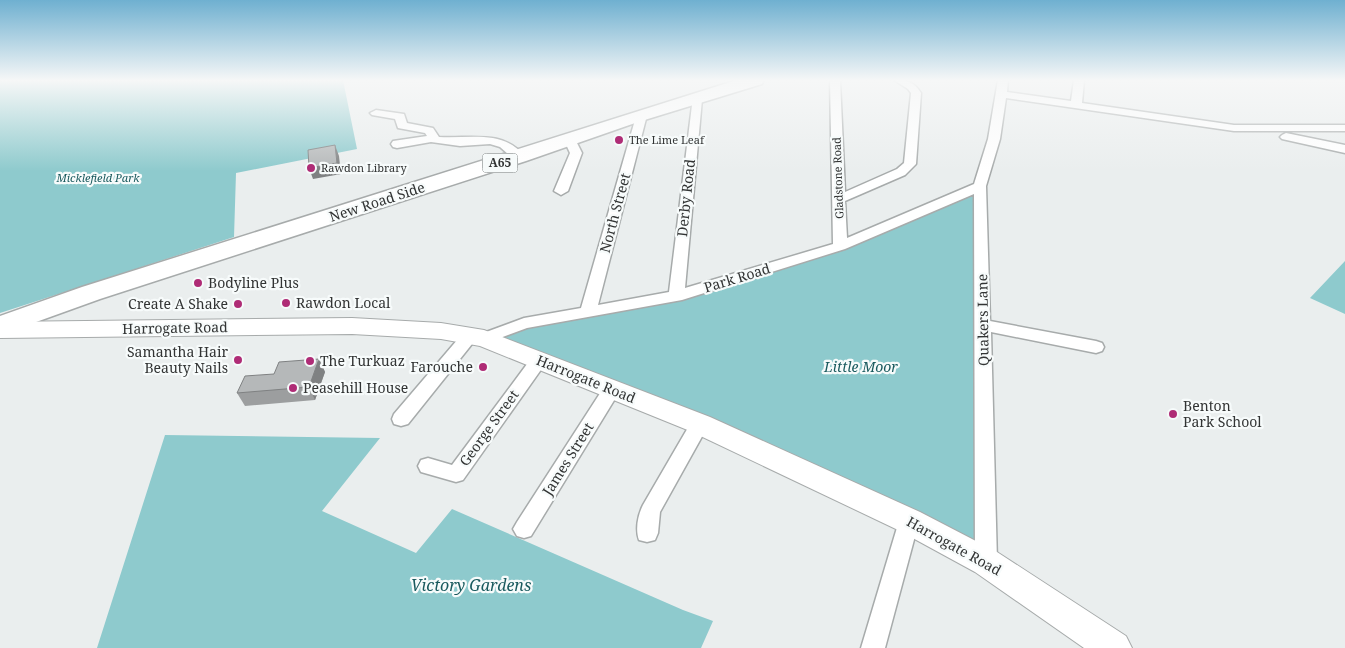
<svg xmlns="http://www.w3.org/2000/svg" width="1345" height="648" viewBox="0 0 1345 648" font-family="'Noto Serif',serif">
	<rect width="100%" height="100%" fill="#eaeeee"/>
	<path fill="#8ecacd" d="M 0,80 L 343,80 L 357,149 L 236,173 L 234,237 L 0,313 Z
		M 980,186 L 986,562 L 484,338 L 524,323 L 676,296 L 840,246 Z
		M 1345,261 L 1345,314 L 1310,298 Z
		M 165,435 L 380,438 L 322,511 L 416,553 L 452,509 L 683,610 L 713,621 L 701,648 L 97,648 Z"/>
	<g fill="none" stroke-linecap="round" stroke-linejoin="round">
		<defs>
			<path id="street" d="M 830,80 L 840,80 L 845,192 L 897,169 L 904,163 L 911,93 L 908,89 L 894,80 C 907,80 914,82 921,93 L 916,164 L 905,175 L 845,201 L 847,238 L 974,184 L 988,139 L 998,80 L 1008,80 L 1007,92 L 1071,101 L 1074,80 L 1084,80 L 1082,103 L 1234,125 L 1345,125 L 1345,131 L 1234,131 L 1006,98 L 1000,139 L 986,186 L 990,321 L 1096,341 L 1102,343 L 1104,347 L 1102,351 L 1096,353 L 991,332 L 997,562 L 994,569 L 986,572 L 978,569 L 975,562 L 974,194 L 845,249 L 682,300 L 527,328 L 484,344 L 478,342 L 476,339 L 408,424 L 401,426 L 394,424 L 392,419 L 394,414 L 464,332 L 470,330 L 476,332 L 478,335 L 524,318 L 581,308 L 637,113 L 641,112 L 647,115 L 598,305 L 669,292 L 693,97 L 697,96 L 702,99 L 685,288 L 833,244 Z
				M 376,110 L 404,114 L 407,123 L 433,128 L 439,137 C 470,139 504,129 525,157 L 523,160 L 515,160 L 500,147 L 490,144 L 460,146 L 431,142 L 397,148 L 393,147 L 391,144 L 393,141 L 427,136 L 425,133 L 398,128 L 395,119 L 372,115 L 370,113 Z
				M 1286,133 L 1345,145 L 1345,153 L 1282,139 L 1280,137 L 1282,135 Z
				M 570,136 L 574,137 L 582,153 L 568,191 L 561,195 L 554,191 L 570,153 L 564,140 Z
				M 539,354 L 545,356 L 548,360 L 545,364 L 463,480 L 456,482 L 421,472 L 418,466 L 421,460 L 428,458 L 452,465 L 533,356 Z
				M 612,382 L 618,384 L 621,389 L 531,536 L 524,538 L 517,536 L 513,529 L 517,522 L 606,384 Z
				M 700,417 L 707,419 L 709,424 L 660,512 L 658,533 L 655,540 L 647,542 L 639,540 C 635,529 638,515 643,505 L 693,419 Z
				M 909,512 L 916,515 L 919,521 L 885,648 L 861,648 L 899,521 L 902,515 Z"/>
			<path id="secondary" d="M 352,318 L 441,323 L 484,330 L 710,417 L 920,512 L 997,552 L 1126,636 L 1132,648 L 1084,648 L 975,572 L 898,530 L 690,431 L 480,346 L 441,339 L 352,334 L 0,338 L 0,322 Z"/>
			<path id="primary" d="M 737,80 L 764,80 L 762,84 L 638,122 L 526,161 L 100,299 L 0,335 L 0,316 L 82,287 Z"/>
		</defs>
		<use href="#street" stroke="#a7abab" stroke-width="3"/>
		<use href="#secondary" stroke="#a7abab" stroke-width="2"/>
		<use href="#primary" stroke="#a7abab" stroke-width="3"/>
		<use href="#street" fill="#fff" fill-rule="evenodd"/>
		<use href="#secondary" fill="#fff" fill-rule="evenodd"/>
		<use href="#primary" fill="#fff" fill-rule="evenodd"/>
	</g>
	<path fill="#9c9e9f" d="M 319,359 L 325,372 L 315,400 L 245,406 L 237,393 L 274,374 Z"/>
	<path fill="#7f8182" d="M 335,145 L 339,156 L 341,174 L 313,179 L 309,168 Z
		M 319,359 L 325,372 L 315,400 L 309,387 Z"/>
	<path fill="#b5b8b9" stroke="#7f8182" d="M 335,145 L 337,163 L 309,168 L 308,150 Z
		M 319,359 L 309,387 L 237,393 L 245,376 L 274,374 L 279,362 Z"/>
	<linearGradient id="sky" x2="0" y2="1"><stop stop-color="#6fb0d0"/><stop offset="0.47" stop-color="#f6f7f7"/><stop offset="1" stop-color="#f6f7f7" stop-opacity="0"/></linearGradient>
	<rect width="1345" height="171" fill="url(#sky)"/>
	<g fill="#af2c76" stroke="#f7fbfb" stroke-width="2">
		<circle cx="619" cy="140" r="5"/>
		<circle cx="311" cy="168" r="5"/>
		<circle cx="198" cy="283" r="5"/>
		<circle cx="286" cy="303" r="5"/>
		<circle cx="238" cy="304" r="5"/>
		<circle cx="238" cy="360" r="5"/>
		<circle cx="310" cy="361" r="5"/>
		<circle cx="483" cy="367" r="5"/>
		<circle cx="293" cy="388" r="5"/>
		<circle cx="1173" cy="414" r="5"/>
	</g>
	<g text-anchor="middle" stroke-width="4.5" stroke-linejoin="round" paint-order="stroke">
		<g font-size="11" fill="#323434" stroke="#f7fbfb" text-anchor="start">
			<text x="629" y="144">The Lime Leaf</text>
			<text x="321" y="172">Rawdon Library</text>
		</g>
		<g font-size="11" font-style="italic" fill="#195a5e" stroke="#f7fbfb">
			<text x="98" y="182">Micklefield Park</text>
		</g>
		<g font-size="11" fill="#323434" stroke="#f7fbfb">
			<text transform="translate(838 178) rotate(-92)" y="4">Gladstone Road</text>
		</g>
		<rect fill="#f7fbfb" stroke="#6d7070" stroke-width="1" x="482.5" y="153.5" width="35" height="19" rx="4"/>
		<g font-size="12" font-weight="bold" fill="#323434">
			<text x="500" y="167">A65</text>
		</g>
		<g font-size="14" fill="#323434" stroke="#f7fbfb">
			<text transform="translate(686 198) rotate(-84)" y="5">Derby Road</text>
			<text transform="translate(377 202) rotate(-18)" y="5">New Road Side</text>
			<text transform="translate(615 213) rotate(-75)" y="5">North Street</text>
			<text transform="translate(737 278) rotate(-17)" y="5">Park Road</text>
			<text transform="translate(983 320) rotate(-91)" y="5">Quakers Lane</text>
			<text transform="translate(175 328) rotate(-1)" y="5">Harrogate Road</text>
			<text transform="translate(586 379) rotate(22)" y="5">Harrogate Road</text>
			<text transform="translate(489 428) rotate(-54)" y="5">George Street</text>
			<text transform="translate(568 459) rotate(-58)" y="5">James Street</text>
			<text transform="translate(954 546) rotate(29)" y="5">Harrogate Road</text>
		</g>
		<g font-size="14" fill="#323434" stroke="#f7fbfb" text-anchor="start">
			<text x="208" y="288">Bodyline Plus</text>
			<text x="296" y="308">Rawdon Local</text>
			<text x="228" y="309" text-anchor="end">Create A Shake</text>
			<text x="228" y="357" text-anchor="end">Samantha Hair<tspan x="228" dy="16">Beauty Nails</tspan></text>
			<text x="320" y="366">The Turkuaz</text>
			<text x="473" y="372" text-anchor="end">Farouche</text>
			<text x="303" y="393">Peasehill House</text>
			<text x="1183" y="411">Benton<tspan x="1183" dy="16">Park School</tspan></text>
		</g>
		<g font-size="14" font-style="italic" fill="#195a5e" stroke="#f7fbfb">
			<text x="861" y="372">Little Moor</text>
		</g>
		<g font-size="16" font-style="italic" fill="#195a5e" stroke="#f7fbfb">
			<text x="471" y="591">Victory Gardens</text>
		</g>
	</g>
</svg>
